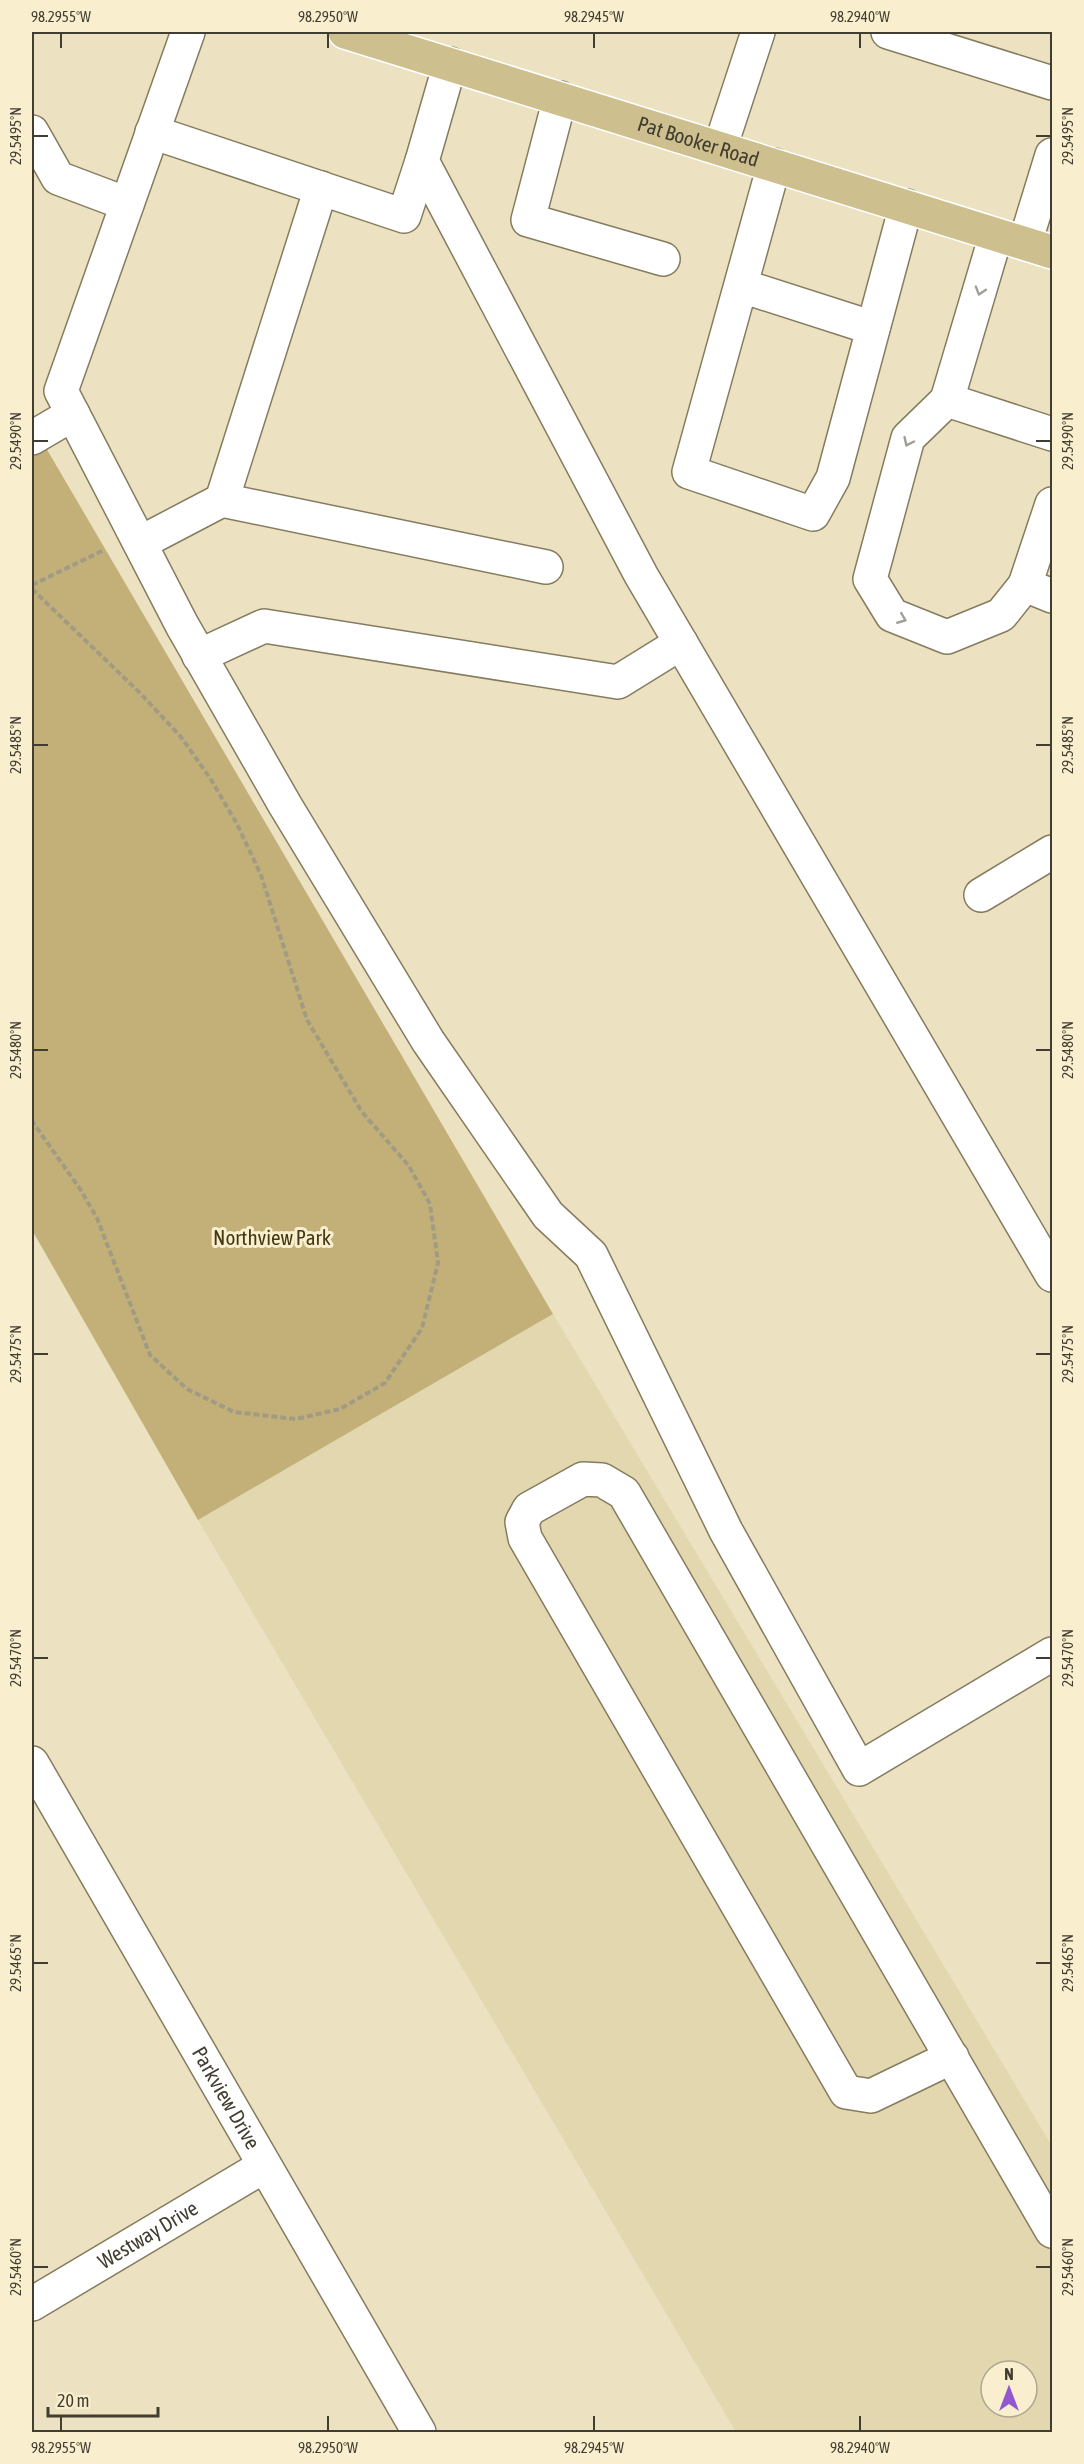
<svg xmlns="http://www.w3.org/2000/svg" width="1084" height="2464" viewBox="0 0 1084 2464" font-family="'Asap Condensed',sans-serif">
	<rect width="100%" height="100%" fill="#ece2c2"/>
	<path fill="#e3d7b0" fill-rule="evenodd" d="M 553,1314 L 1052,2146 L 1052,2432 L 736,2432 L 198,1520 ZM 991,2371 L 1027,2371 L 1027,2407 L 991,2407 Z"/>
	<path fill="#c2b078" d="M 32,424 L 553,1314 L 198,1520 L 32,1230 Z"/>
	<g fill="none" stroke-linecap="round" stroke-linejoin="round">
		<defs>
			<g id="minor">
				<path d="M 188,32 L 61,391 L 182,625 L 285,805 L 428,1041 L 548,1215 L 591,1255 L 726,1531 L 859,1769 L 1052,1654"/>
				<path d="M 888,32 L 1052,83"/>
				<path d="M 450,64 L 422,161 L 641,575 L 1052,1275"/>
				<path d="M 560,98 L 528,220 L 663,259"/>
				<path d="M 32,132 L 58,178 L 127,204"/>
				<path d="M 152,132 L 404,216 L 422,161"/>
				<path d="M 720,148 L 758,32"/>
				<path d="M 774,165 L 689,472 L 813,514 L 833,478 L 906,206"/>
				<path d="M 996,235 L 947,400 L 908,438 L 870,579 L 892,615 L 947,637 L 1001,615 L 1025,585"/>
				<path d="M 1025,243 L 1052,155"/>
				<path d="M 742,286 L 873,328"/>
				<path d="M 947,400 L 1052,434"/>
				<path d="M 32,438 L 73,414"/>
				<path d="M 222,500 L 546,567"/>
				<path d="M 1052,504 L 1025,585 L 1052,596"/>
				<path d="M 140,543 L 222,500 L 321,188"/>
				<path d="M 199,656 L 264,626 L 618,682 L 681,643"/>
				<path d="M 981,895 L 1052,852"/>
				<path id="s1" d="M 32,1763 L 419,2432"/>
				<path d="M 952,2057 L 871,2096 L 846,2092 L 525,1538 L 522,1522 L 529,1509 L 583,1479 L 602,1480 L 624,1493 L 1052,2231"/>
				<path id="s2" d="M 32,2304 L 264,2166"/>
			</g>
			<g id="major">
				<path id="s3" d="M 345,32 L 1052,252"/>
			</g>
		</defs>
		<use href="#minor" stroke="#857c5f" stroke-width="36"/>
		<use href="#major" stroke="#fff" stroke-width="36"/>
		<path stroke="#a29b83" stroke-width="4" stroke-dasharray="6 3" stroke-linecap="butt" d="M 32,585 L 104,550
			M 32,589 L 140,693 L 181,737 L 210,778 L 237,824 L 261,875 L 307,1020 L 362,1112 L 409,1166 L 430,1204 L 438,1263 L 422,1328 L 385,1383 L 340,1409 L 296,1419 L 234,1412 L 187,1389 L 150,1355 L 97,1218 L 80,1189 L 32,1121"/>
		<use href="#minor" stroke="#fff" stroke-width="33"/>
		<use href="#major" stroke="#cebf8e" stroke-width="33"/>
	</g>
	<defs><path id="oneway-chevron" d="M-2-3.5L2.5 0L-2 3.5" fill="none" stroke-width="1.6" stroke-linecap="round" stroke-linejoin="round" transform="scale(1.5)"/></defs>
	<g stroke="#a09e98">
		<use href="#oneway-chevron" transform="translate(980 291) rotate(107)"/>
		<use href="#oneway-chevron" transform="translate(908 442) rotate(115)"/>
		<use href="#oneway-chevron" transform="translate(902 619) rotate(22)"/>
	</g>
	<path fill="none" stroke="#413d30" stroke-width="2" d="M 61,33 L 61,48M 328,33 L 328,48M 594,33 L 594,48M 860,33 L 860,48M 33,136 L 48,136M 1036,136 L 1051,136M 33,441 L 48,441M 1036,441 L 1051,441M 33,745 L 48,745M 1036,745 L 1051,745M 33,1050 L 48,1050M 1036,1050 L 1051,1050M 33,1354 L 48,1354M 1036,1354 L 1051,1354M 33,1658 L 48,1658M 1036,1658 L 1051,1658M 33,1963 L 48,1963M 1036,1963 L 1051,1963M 33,2267 L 48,2267M 1036,2267 L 1051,2267M 61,2416 L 61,2431M 328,2416 L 328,2431M 594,2416 L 594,2431M 860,2416 L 860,2431"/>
	<g text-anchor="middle" stroke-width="6" stroke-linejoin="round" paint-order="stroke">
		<g font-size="21" fill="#413d30" stroke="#f9efcf">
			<text dy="7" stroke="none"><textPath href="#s3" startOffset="370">Pat Booker Road</textPath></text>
			<text dy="7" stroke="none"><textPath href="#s1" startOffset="387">Parkview Drive</textPath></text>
			<text dy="7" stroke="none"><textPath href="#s2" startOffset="135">Westway Drive</textPath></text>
		</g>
		<g font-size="21" fill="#443913" stroke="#f9efcf">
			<text x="272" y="1245">Northview Park</text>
		</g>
	</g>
	<rect width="1084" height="2464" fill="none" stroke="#f9efcf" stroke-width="66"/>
	<g transform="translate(1009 2389)"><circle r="28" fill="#f9efcf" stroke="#afa88f" stroke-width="1.5"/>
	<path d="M0-4.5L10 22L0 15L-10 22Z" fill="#9158d0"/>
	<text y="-9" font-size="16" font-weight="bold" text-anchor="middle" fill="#413d30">N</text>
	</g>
	<path d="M48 2407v9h110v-9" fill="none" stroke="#413d30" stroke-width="3"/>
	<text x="57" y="2407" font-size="18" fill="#413d30" stroke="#f9efcf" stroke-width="4.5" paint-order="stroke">20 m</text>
	<rect x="33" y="33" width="1018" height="2398" fill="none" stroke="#413d30" stroke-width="2"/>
	<g font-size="15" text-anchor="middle" fill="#413d30">
		<text x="61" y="22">98.2955°W</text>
		<text x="328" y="22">98.2950°W</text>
		<text x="594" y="22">98.2945°W</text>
		<text x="860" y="22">98.2940°W</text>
		<text transform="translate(16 136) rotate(-90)" y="5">29.5495°N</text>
		<text transform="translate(1068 136) rotate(-90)" y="5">29.5495°N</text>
		<text transform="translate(16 441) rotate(-90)" y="5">29.5490°N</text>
		<text transform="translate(1068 441) rotate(-90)" y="5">29.5490°N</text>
		<text transform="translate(16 745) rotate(-90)" y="5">29.5485°N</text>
		<text transform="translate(1068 745) rotate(-90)" y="5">29.5485°N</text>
		<text transform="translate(16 1050) rotate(-90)" y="5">29.5480°N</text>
		<text transform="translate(1068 1050) rotate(-90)" y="5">29.5480°N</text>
		<text transform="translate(16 1354) rotate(-90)" y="5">29.5475°N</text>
		<text transform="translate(1068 1354) rotate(-90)" y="5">29.5475°N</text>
		<text transform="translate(16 1658) rotate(-90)" y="5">29.5470°N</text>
		<text transform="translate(1068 1658) rotate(-90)" y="5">29.5470°N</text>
		<text transform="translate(16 1963) rotate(-90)" y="5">29.5465°N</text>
		<text transform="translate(1068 1963) rotate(-90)" y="5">29.5465°N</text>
		<text transform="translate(16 2267) rotate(-90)" y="5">29.5460°N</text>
		<text transform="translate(1068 2267) rotate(-90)" y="5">29.5460°N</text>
		<text x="61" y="2453">98.2955°W</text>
		<text x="328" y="2453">98.2950°W</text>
		<text x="594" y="2453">98.2945°W</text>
		<text x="860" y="2453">98.2940°W</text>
	</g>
</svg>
